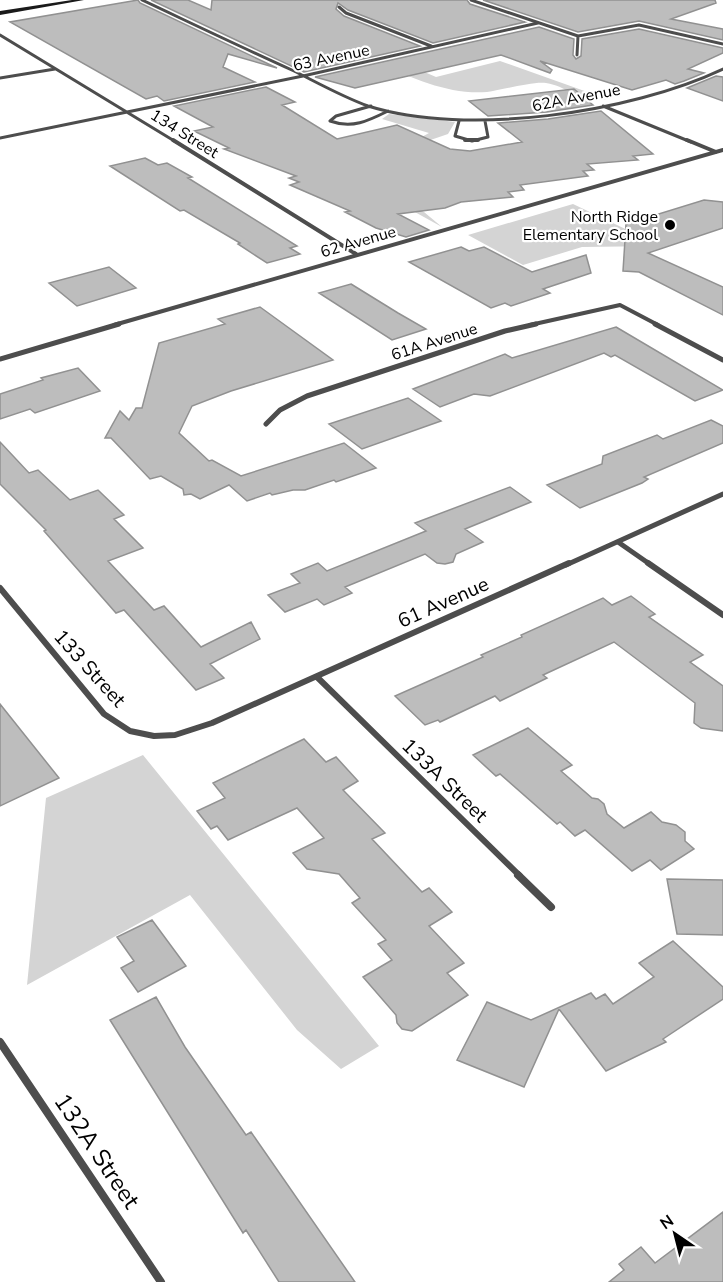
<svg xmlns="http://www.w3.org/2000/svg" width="723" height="1282" viewBox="0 0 723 1282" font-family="'Nunito Sans',sans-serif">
	<rect width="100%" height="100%" fill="#fff"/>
	<path fill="#d4d4d4" d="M 399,61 L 436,77 L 500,61 L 607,99 C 579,104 570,87 546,83 C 534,81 502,90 487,92 C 450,95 415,79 382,65 Z
		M 389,114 L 455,122 L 448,134 L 413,146 L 395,197 L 424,212 L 442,227 L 308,153 L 409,144 L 429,133 L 382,119 Z
		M 573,204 L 661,246 L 582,247 L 523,265 L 468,235 Z
		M 143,755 L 379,1046 L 341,1069 L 297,1030 L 190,895 L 27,985 L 46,798 Z"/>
	<path fill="#bdbdbd" stroke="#919191" stroke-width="1.5" d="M 138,0 L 140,3 L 277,68 L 228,54 L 223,67 L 255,82 L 164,101 L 157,96 L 146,99 L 10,22 Z
		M 151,0 L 188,0 L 211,10 L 212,0 L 467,0 L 470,4 L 525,22 L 433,43 L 348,10 L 338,3 L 336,9 L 344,16 L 420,46 L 304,72 Z
		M 483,0 L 715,0 L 716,3 L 671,19 L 723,29 L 723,40 L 639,21 L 578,32 Z
		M 539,27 L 574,39 L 573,55 L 576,59 L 581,56 L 582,39 L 639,29 L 723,48 L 723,53 L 688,69 L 704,73 L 684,81 L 675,84 L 666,80 L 632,90 L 540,61 L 552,70 L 550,73 L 501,55 L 355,88 L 315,77 Z
		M 716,76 L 723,77 L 723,101 L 687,88 Z
		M 266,87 L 295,102 L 282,105 L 337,139 L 397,125 L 450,149 L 470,151 L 522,142 L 498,123 L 548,119 L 601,111 L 653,154 L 633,156 L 638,160 L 587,164 L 594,170 L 583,171 L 588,176 L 520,185 L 524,190 L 508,192 L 513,197 L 461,202 L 445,208 L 398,214 L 429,230 L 406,237 L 376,228 L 345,212 L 350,211 L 290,185 L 299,182 L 289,178 L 296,176 L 224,149 L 229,148 L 194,131 L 213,127 L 174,106 Z
		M 574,89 L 593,105 L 547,112 L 488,116 L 469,101 Z
		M 145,158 L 158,165 L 167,163 L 192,177 L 188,178 L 297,246 L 290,248 L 300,254 L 267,263 L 238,244 L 240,243 L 184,210 L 180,211 L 110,166 Z
		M 704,200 L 723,202 L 723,228 L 648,253 L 723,287 L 723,315 L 639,272 L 623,271 L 626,224 Z
		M 461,247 L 469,251 L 484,247 L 532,272 L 586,255 L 591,273 L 543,289 L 550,293 L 511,306 L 505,303 L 491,308 L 409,262 Z
		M 109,267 L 136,288 L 77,306 L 49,283 Z
		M 351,284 L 398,313 L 426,329 L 392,340 L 319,293 Z
		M 260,307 L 333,360 L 231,391 L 192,406 L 179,433 L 209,461 L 212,460 L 241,476 L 344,443 L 376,468 L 336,482 L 334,480 L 305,490 L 293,490 L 272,495 L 270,493 L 247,501 L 229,485 L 200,499 L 191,494 L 184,495 L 183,489 L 161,476 L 150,479 L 111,438 L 105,438 L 120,411 L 129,420 L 136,408 L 142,408 L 159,343 L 225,324 L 218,319 Z
		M 616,327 L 723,390 L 695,401 L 615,355 L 611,357 L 604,353 L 490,396 L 474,394 L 440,407 L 413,389 L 505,354 L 512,358 Z
		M 78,368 L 100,391 L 35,413 L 30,409 L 0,419 L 0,394 L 43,380 L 41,378 Z
		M 408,398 L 441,421 L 362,449 L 329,424 Z
		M 711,420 L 723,426 L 723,443 L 644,477 L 648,479 L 642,483 L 580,508 L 547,485 L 602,464 L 603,456 L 657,435 L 663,439 Z
		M 0,442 L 29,473 L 38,470 L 70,500 L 98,490 L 124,515 L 114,519 L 143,548 L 108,561 L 154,610 L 164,606 L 201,647 L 251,622 L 260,639 L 210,664 L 224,678 L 196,690 L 124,610 L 116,613 L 44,531 L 46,530 L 0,484 Z
		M 510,487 L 531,502 L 465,529 L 483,542 L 456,554 L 453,562 L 445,564 L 437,563 L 425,554 L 345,587 L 352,593 L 324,605 L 317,599 L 285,612 L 268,595 L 300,583 L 291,574 L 318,563 L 327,571 L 426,531 L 415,523 Z
		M 631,596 L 655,614 L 649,617 L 703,655 L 690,662 L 723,686 L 723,731 L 701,728 L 694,723 L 695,703 L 614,642 L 543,675 L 547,678 L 500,701 L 495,696 L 440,722 L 438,720 L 425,725 L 395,696 L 483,657 L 481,655 L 522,637 L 521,635 L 603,598 L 612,605 Z
		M 0,704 L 59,778 L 0,806 Z
		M 528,728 L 572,765 L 561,771 L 592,798 L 598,799 L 604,804 L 607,814 L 624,828 L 651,812 L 662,822 L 676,825 L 685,832 L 685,841 L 694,849 L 661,870 L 650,860 L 632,871 L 585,830 L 575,836 L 560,822 L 557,824 L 500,774 L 496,776 L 473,755 Z
		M 304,739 L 326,762 L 336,757 L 358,781 L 343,790 L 385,833 L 372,839 L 422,892 L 429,888 L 452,912 L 429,926 L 464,963 L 447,973 L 468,995 L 412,1031 L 402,1029 L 397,1023 L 396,1015 L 363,977 L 392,960 L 378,944 L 386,940 L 352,903 L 360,898 L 339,874 L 307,869 L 293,853 L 324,838 L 297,808 L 228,840 L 217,826 L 211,829 L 197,811 L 225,798 L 213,783 Z
		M 667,879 L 723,880 L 723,935 L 677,934 Z
		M 152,920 L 186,966 L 138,992 L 121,968 L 134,961 L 117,937 Z
		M 673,941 L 723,987 L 723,999 L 663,1039 L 666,1042 L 606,1071 L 559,1009 L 524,1087 L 457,1060 L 487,1002 L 531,1020 L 591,993 L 596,999 L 605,994 L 613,1004 L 654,977 L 639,963 Z
		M 156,997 L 185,1047 L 246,1135 L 251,1132 L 355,1282 L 279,1282 L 246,1230 L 243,1233 L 110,1020 Z
		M 723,1212 L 723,1282 L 609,1282 L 624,1270 L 619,1264 L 641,1247 L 655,1263 Z"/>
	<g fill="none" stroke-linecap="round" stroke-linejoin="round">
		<path stroke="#4d4d4d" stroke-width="3" d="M 142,0 C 193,24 243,48 294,71 C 318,83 343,97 368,106 C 467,137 630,113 723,69
			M 471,0 L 578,36
			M 339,7 L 346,13 L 431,46
			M 0,35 L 176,142
			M 578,36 L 639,25 L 723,44
			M 577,55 L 578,36
			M 0,78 L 55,69
			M 371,106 L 336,116 L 330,121 C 352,129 368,121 388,111
			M 603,106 L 691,142
			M 459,121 L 455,136 L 472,141 L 488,137 L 485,121
			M 0,138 L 303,76 L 538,23"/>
		<path stroke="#4d4d4d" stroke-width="4" d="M 173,140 L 356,254
			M 465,140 L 478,140
			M 687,140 L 716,152
			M 114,325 L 723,150
			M 530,325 L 620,305 L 658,325"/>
		<path stroke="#4d4d4d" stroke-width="5" d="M 655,324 L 723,360
			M 0,359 L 119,324
			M 266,424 L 280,410 L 307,396 L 505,331 L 536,324
			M 618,542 L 651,565
			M 566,565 L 723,494"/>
		<path stroke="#4d4d4d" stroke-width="6" d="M 648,563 L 723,615
			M 0,588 L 104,714 L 130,731 L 154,736 L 175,735 L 212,723 L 569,563
			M 317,677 L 520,876"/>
		<path stroke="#4d4d4d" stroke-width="8" d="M 518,875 L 551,907
			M 0,1042 L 161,1282"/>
		<path fill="#1a1a1a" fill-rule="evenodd" d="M 72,0 L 84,0 L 0,15 L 0,11 Z"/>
	</g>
	<circle fill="#000" stroke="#fff" stroke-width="2" cx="670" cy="225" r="6"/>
	<g text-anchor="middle" stroke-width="4.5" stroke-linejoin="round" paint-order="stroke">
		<g font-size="16" fill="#000" stroke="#fff">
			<text transform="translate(331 57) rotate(-12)" y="6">63 Avenue</text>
			<text transform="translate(576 97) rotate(-11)" y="6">62A Avenue</text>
			<text transform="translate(185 133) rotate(32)" y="6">134 Street</text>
			<text transform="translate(358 241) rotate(-16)" y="6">62 Avenue</text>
			<text transform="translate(434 341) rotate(-18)" y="6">61A Avenue</text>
		</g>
		<g font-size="16" fill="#000" stroke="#fff" text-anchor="end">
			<text x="658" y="222">North Ridge<tspan x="658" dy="18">Elementary School</tspan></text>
		</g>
		<g font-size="20" fill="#000" stroke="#fff">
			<text transform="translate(443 602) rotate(-24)" y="7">61 Avenue</text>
			<text transform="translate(90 668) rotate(48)" y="7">133 Street</text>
			<text transform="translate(445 780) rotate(44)" y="7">133A Street</text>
		</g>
		<g font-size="24" fill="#000" stroke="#fff">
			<text transform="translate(97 1151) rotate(56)" y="8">132A Street</text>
		</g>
	</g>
	<g transform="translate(675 1234) rotate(325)" stroke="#ffffff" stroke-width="4.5" paint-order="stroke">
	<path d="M0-4.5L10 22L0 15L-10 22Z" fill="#000000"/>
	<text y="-9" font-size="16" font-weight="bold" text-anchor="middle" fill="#000000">N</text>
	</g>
</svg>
